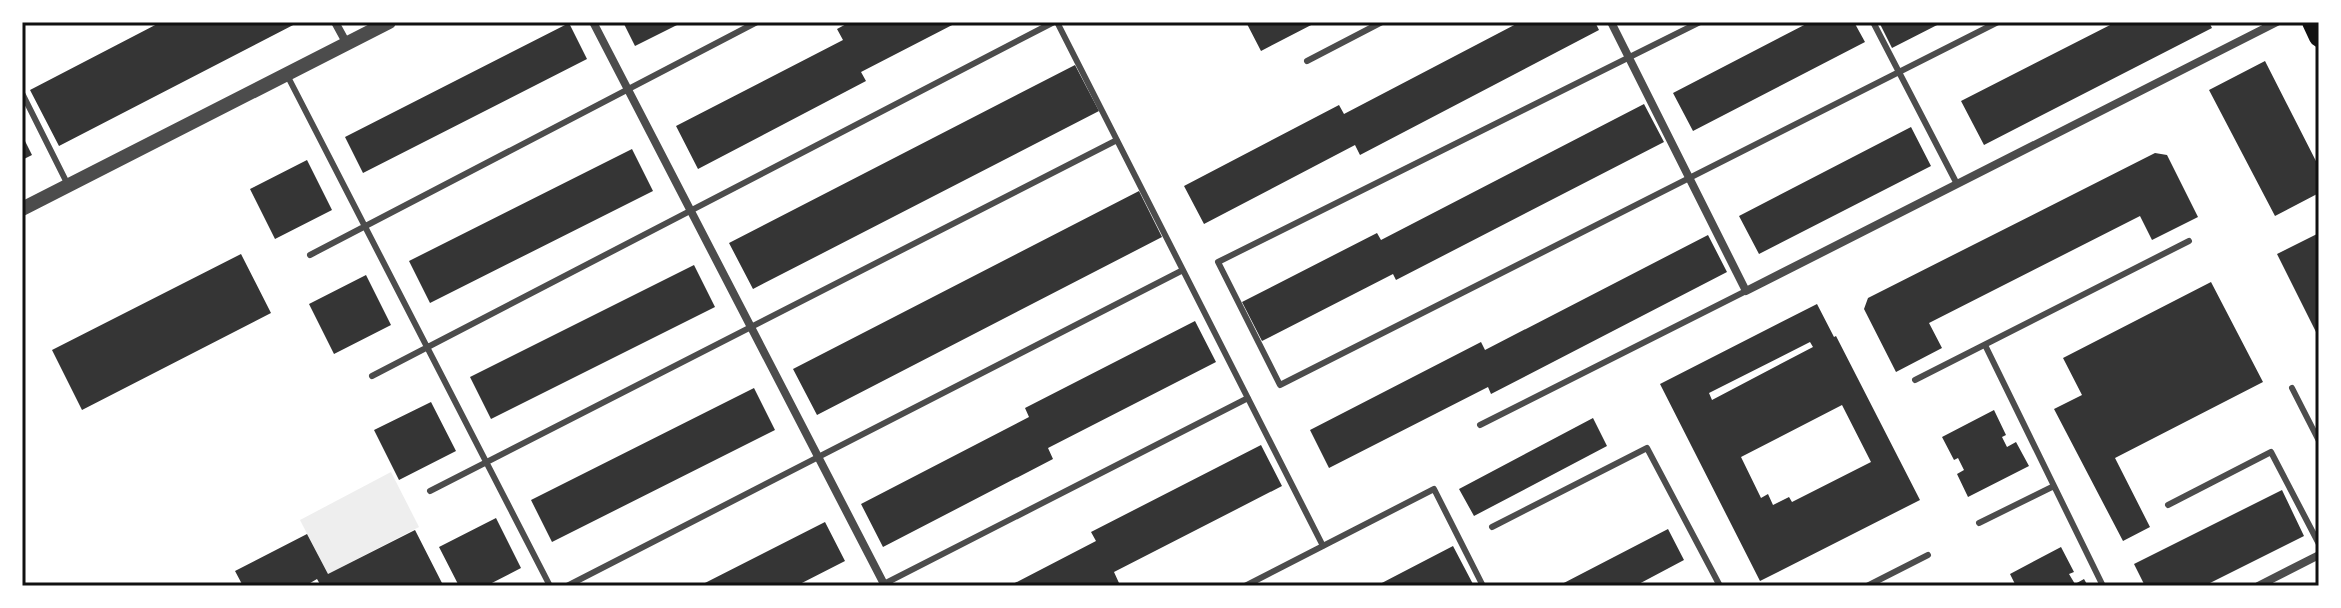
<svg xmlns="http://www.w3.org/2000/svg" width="2341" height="608" viewBox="0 0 2341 608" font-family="'Roboto Condensed',sans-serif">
	<rect width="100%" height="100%" fill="#fff"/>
	<path fill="#eee" d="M 391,472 L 419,527 L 328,574 L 300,520 Z"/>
	<path fill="#353535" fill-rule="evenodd" d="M 161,22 L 299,22 L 59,146 L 30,90 Z
		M 623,22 L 683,22 L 635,46 Z
		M 850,22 L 958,22 L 861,72 L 866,81 L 698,169 L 676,126 L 843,40 L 837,29 Z
		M 1246,22 L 1317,22 L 1261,51 Z
		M 1520,22 L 1595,22 L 1599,30 L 1360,155 L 1355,145 L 1204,224 L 1184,186 L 1339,105 L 1344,114 Z
		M 1810,22 L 1854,22 L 1865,42 L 1693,131 L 1673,93 Z
		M 1879,22 L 1943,22 L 1892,48 Z
		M 2116,22 L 2209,22 L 2212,28 L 1984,145 L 1961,101 Z
		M 569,23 L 587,59 L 363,173 L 345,137 Z
		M 2265,61 L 2319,167 L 2319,193 L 2275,216 L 2209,90 Z
		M 1075,65 L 1099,111 L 753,289 L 729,243 Z
		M 1644,104 L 1664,142 L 1396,280 L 1393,274 L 1262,341 L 1242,302 L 1377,233 L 1381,240 Z
		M 1911,127 L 1931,166 L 1759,254 L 1739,216 Z
		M 22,135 L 32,155 L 22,160 Z
		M 632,149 L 653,191 L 430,303 L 409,261 Z
		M 2155,153 L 2167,155 L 2198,217 L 2152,240 L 2140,216 L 1929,323 L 1942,348 L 1896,372 L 1864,309 L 1868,298 Z
		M 307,160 L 332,210 L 275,239 L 250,189 Z
		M 1139,191 L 1162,237 L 817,415 L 793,369 Z
		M 2319,233 L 2319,338 L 2277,254 Z
		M 1708,235 L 1727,272 L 1491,394 L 1488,387 L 1329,468 L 1310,430 L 1481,342 L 1485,350 Z
		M 241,254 L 271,313 L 82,410 L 52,350 Z
		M 694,265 L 715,307 L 491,419 L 470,377 Z
		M 366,275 L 391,325 L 334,354 L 309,304 Z
		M 2211,282 L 2263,382 L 2115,458 L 2150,527 L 2123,541 L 2054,409 L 2082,395 L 2063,358 Z
		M 1817,304 L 1834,337 L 1836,336 L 1920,500 L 1760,581 L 1660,384 ZM 1810,342 L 1813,347 L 1712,400 L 1709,393 ZM 1842,405 L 1871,462 L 1792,502 L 1789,497 L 1773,505 L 1768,494 L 1761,498 L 1741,457 Z
		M 1195,321 L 1216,362 L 1048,448 L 1053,459 L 883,547 L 861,504 L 1029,417 L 1025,408 Z
		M 754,388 L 775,430 L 552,542 L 531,500 Z
		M 431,402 L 456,451 L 399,480 L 374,430 Z
		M 1994,410 L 2006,435 L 2002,437 L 2007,447 L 2016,442 L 2029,466 L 1968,497 L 1957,474 L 1964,470 L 1958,458 L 1954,460 L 1942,437 Z
		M 1593,418 L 1607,446 L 1474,516 L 1459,489 Z
		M 1261,445 L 1282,486 L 1114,572 L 1119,583 L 1114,586 L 1009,586 L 1096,541 L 1091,532 Z
		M 2282,490 L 2304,536 L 2204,586 L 2145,586 L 2134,564 Z
		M 496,518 L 521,568 L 486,586 L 459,586 L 439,547 Z
		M 825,522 L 845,561 L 796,586 L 699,586 Z
		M 1668,529 L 1684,560 L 1635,586 L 1558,586 Z
		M 415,530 L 443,585 L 441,586 L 321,586 L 317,579 L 305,586 L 243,586 L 235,571 L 307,534 L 328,574 Z
		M 1453,546 L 1474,586 L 1376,586 Z
		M 2061,547 L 2074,572 L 2069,574 L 2075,584 L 2084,579 L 2088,586 L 2016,586 L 2010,574 Z"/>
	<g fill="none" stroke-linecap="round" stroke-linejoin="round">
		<path stroke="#4c4c4c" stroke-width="6" d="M 1057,22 L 1323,546
			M 1700,22 L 1218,262 L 1280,385 L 1998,22
			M 1873,22 L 1957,184
			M 1307,61 L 1382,22
			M 287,75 L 550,586
			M 22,93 L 68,185
			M 310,255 L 757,22
			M 1985,345 L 2103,586
			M 372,376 L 1054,22
			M 1915,380 L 2189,241
			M 2292,388 L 2319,441
			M 1480,425 L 1746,291
			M 430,491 L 1117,140
			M 2168,505 L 2271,452 L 2319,544
			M 1979,523 L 2054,486
			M 1492,527 L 1647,448 L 1720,586
			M 567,586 L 1183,270
			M 880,586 L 1248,398
			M 1245,586 L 1434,489 L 1483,586
			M 1867,586 L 1928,555"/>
		<path stroke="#4c4c4c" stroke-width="8" d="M 335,22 L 347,44
			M 593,22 L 885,586
			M 1611,22 L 1746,291 L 2277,22
			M 2258,586 L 2319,555"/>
		<path stroke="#4c4c4c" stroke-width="14" d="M 22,209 L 389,22"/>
		<path stroke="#111" stroke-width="20" d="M 2312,22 L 2319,37"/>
	</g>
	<rect width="2341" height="608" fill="none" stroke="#ffffff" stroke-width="48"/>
	<rect x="24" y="24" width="2293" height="560" fill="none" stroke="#111" stroke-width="3"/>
</svg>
